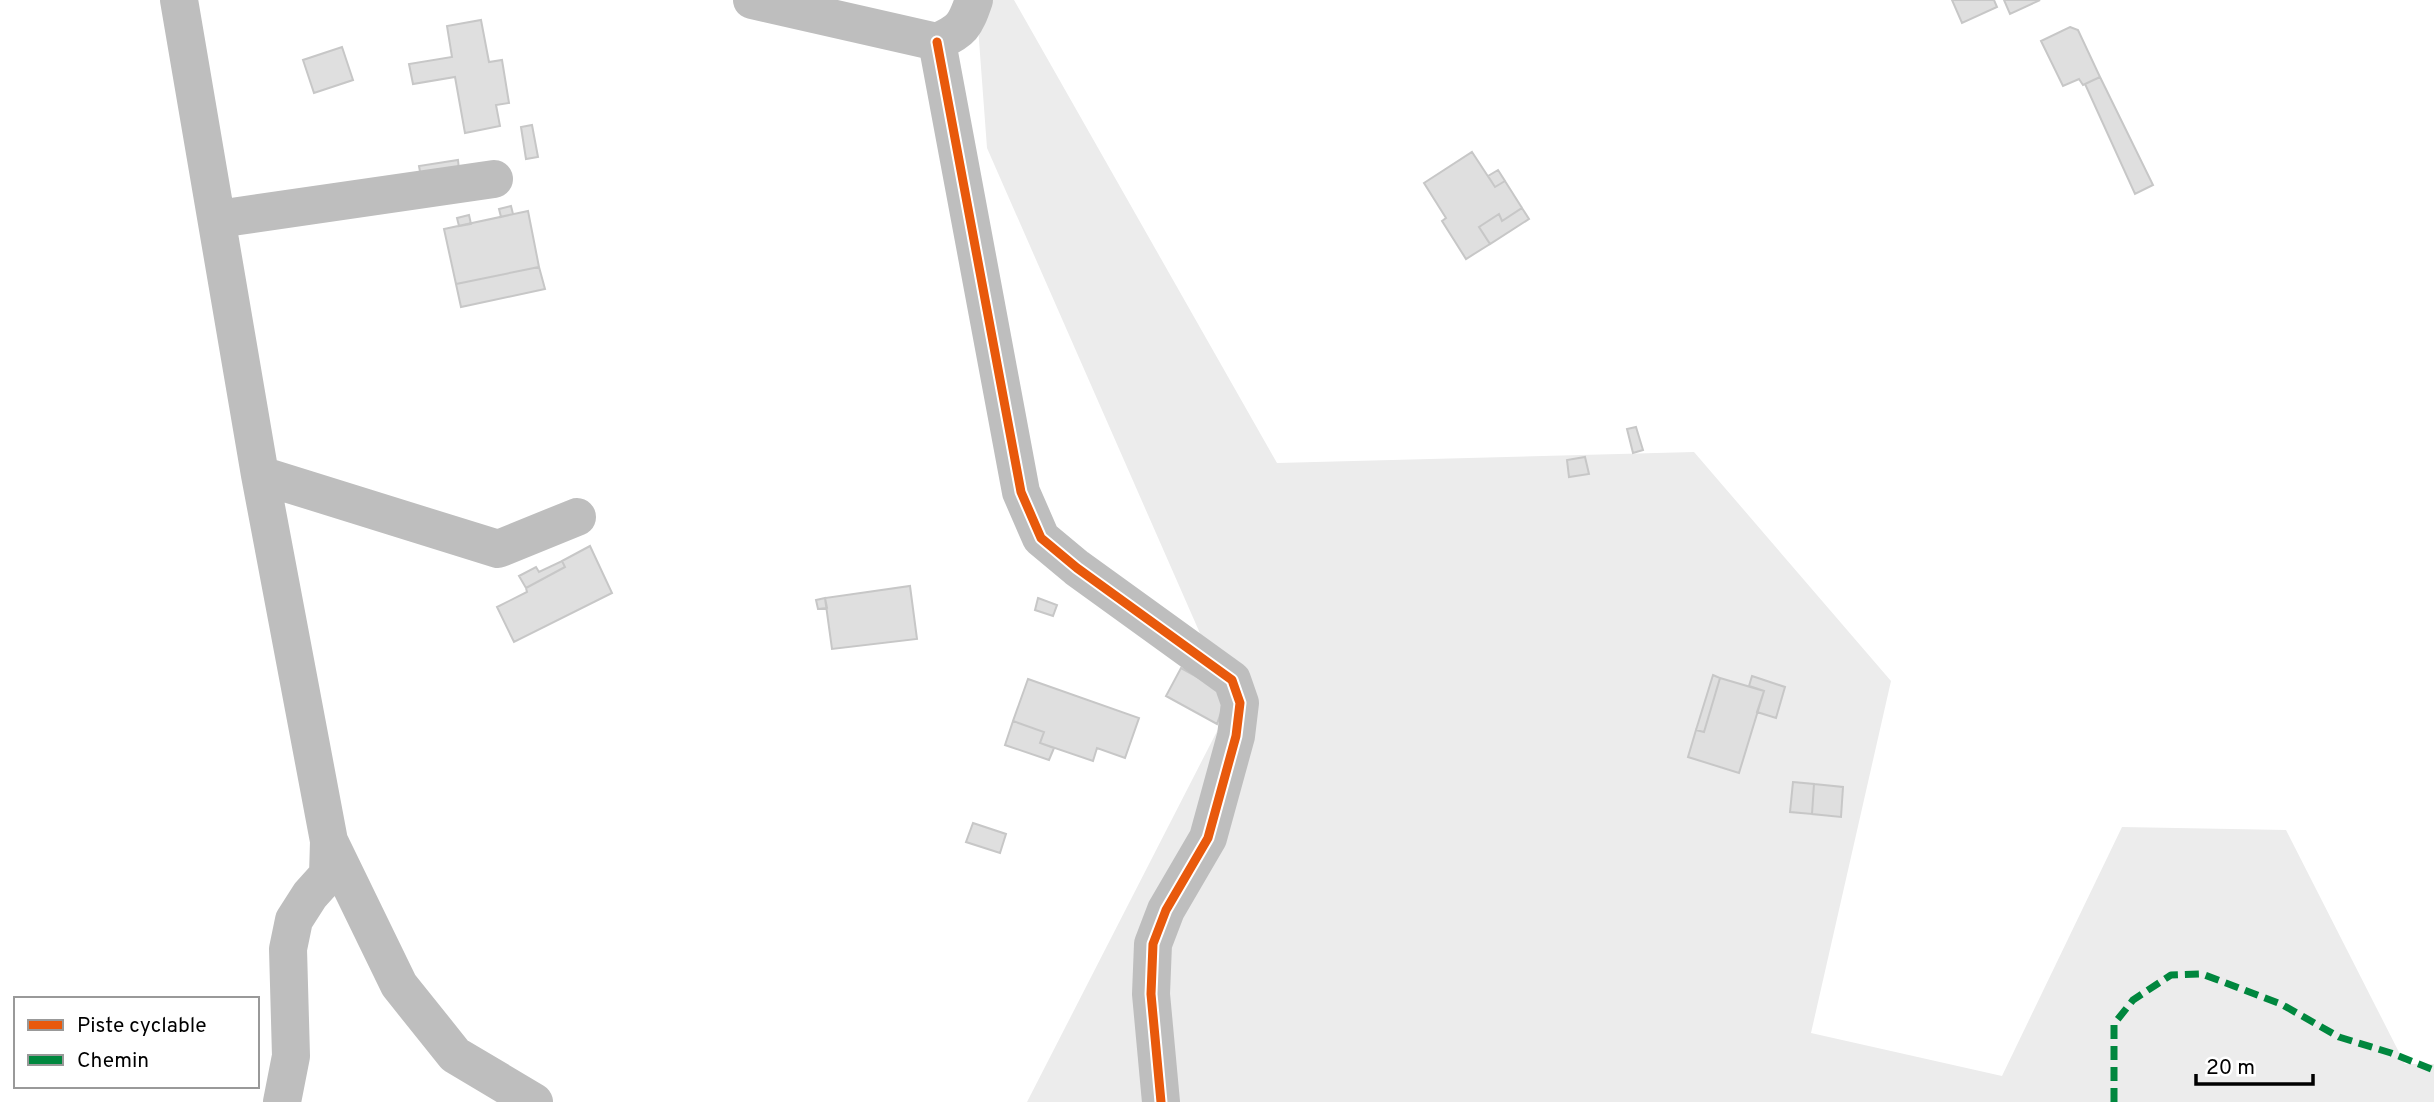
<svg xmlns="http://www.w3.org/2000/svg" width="2434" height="1102" viewBox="0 0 2434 1102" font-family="Overpass,sans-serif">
	<rect width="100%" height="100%" fill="#fff"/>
	<path fill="#ececec" d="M 976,0 L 1014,0 L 1277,463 L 1694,452 L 1891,681 L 1811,1033 L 2002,1076 L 2122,827 L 2286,830 L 2405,1064 L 2434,1064 L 2434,1102 L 1027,1102 L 1231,704 L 987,148 Z"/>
	<path fill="#dfdfdf" stroke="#c7c7c7" stroke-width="2" d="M 1952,0 L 1994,0 L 1997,7 L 1962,23 Z
		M 2004,0 L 2040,0 L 2010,14 Z
		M 481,20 L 489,62 L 502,60 L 509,103 L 496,105 L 500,126 L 465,133 L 455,77 L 413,84 L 409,64 L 452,57 L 447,26 Z
		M 2070,27 L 2078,30 L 2100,77 L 2083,85 L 2079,79 L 2063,86 L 2041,41 Z
		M 342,47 L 353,80 L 314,93 L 303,60 Z
		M 2100,77 L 2153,185 L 2135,194 L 2085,84 Z
		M 532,125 L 538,157 L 526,159 L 521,127 Z
		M 1472,152 L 1495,187 L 1505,181 L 1522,208 L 1502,221 L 1499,214 L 1479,227 L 1490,244 L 1466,259 L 1442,221 L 1446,218 L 1424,183 Z
		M 458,160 L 459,170 L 421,177 L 419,166 Z
		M 1498,170 L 1505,181 L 1495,187 L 1488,176 Z
		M 511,206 L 513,214 L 501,217 L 499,209 Z
		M 1522,208 L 1529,219 L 1490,244 L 1479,227 L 1499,214 L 1502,221 Z
		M 528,211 L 539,267 L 456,284 L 444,229 Z
		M 469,215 L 471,224 L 459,226 L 457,218 Z
		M 539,267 L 545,289 L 461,307 L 456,284 Z
		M 1636,427 L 1643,450 L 1633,453 L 1627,429 Z
		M 1585,457 L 1589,474 L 1569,477 L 1567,460 Z
		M 590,546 L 612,593 L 514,642 L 497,607 L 527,592 L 526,588 L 565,567 L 562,561 Z
		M 562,561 L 565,567 L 526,588 L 519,576 L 536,567 L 539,572 Z
		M 910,586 L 917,639 L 832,649 L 825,598 Z
		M 825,598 L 827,608 L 818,609 L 816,600 Z
		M 1038,598 L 1057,605 L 1053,616 L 1035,610 Z
		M 1181,668 L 1210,684 L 1226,698 L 1217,724 L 1166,696 Z
		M 1713,675 L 1720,678 L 1704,732 L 1696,730 Z
		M 1752,676 L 1785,687 L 1776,718 L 1757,712 L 1764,691 L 1749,686 Z
		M 1720,678 L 1764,691 L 1739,773 L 1688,757 L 1696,730 L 1704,732 Z
		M 1028,679 L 1139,718 L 1125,758 L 1097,748 L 1093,761 L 1040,743 L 1044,732 L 1013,721 Z
		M 1013,721 L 1044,732 L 1040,743 L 1054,748 L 1049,760 L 1005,745 Z
		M 1793,782 L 1814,784 L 1812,814 L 1790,812 Z
		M 1814,784 L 1843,787 L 1841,817 L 1812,814 Z
		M 973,823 L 1006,834 L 1000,853 L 966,842 Z"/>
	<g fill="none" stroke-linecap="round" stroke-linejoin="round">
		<path stroke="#bebebe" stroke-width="38" d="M 179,0 L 260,475 L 329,841 L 328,875 L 310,895 L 294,920 L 288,949 L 291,1056 L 282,1102
			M 752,0 L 937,42 C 962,31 965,26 974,0
			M 937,42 L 1021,492 L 1041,538 L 1077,568 L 1232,680 L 1240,703 L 1236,736 L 1208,838 L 1166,910 L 1153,944 L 1151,994 L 1161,1102
			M 218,219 L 494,179
			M 260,475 L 498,549 L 577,517
			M 329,841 L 399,985 L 455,1055 L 534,1102"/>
		<path stroke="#00873e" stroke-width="7" stroke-dasharray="14 7" stroke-linecap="butt" d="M 2114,1102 L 2114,1024 L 2133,1000 L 2171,975 L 2202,974 L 2281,1004 L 2339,1037 L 2391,1053 L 2434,1070"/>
		<defs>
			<path id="cycleway" d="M 937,42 L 1021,492 L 1041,538 L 1077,568 L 1232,680 L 1240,703 L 1236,736 L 1208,838 L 1166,910 L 1153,944 L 1151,994 L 1161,1102"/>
		</defs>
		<use href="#cycleway" stroke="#fff" stroke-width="13"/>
		<use href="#cycleway" stroke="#e8590c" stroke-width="9"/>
	</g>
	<rect x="14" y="997" width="245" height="91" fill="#ffffff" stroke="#999999" stroke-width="2"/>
	<rect x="28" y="1020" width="35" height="10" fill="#e8590c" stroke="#999999" stroke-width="2"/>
	<text x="77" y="1032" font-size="21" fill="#000000">Piste cyclable</text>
	<rect x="28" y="1055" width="35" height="10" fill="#00873e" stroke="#999999" stroke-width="2"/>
	<text x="77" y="1067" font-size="21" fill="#000000">Chemin</text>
	<path d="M2196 1074v10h117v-10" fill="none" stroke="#000000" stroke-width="3.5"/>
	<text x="2206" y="1074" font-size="21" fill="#000000" stroke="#ffffff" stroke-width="5" paint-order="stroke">20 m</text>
</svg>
